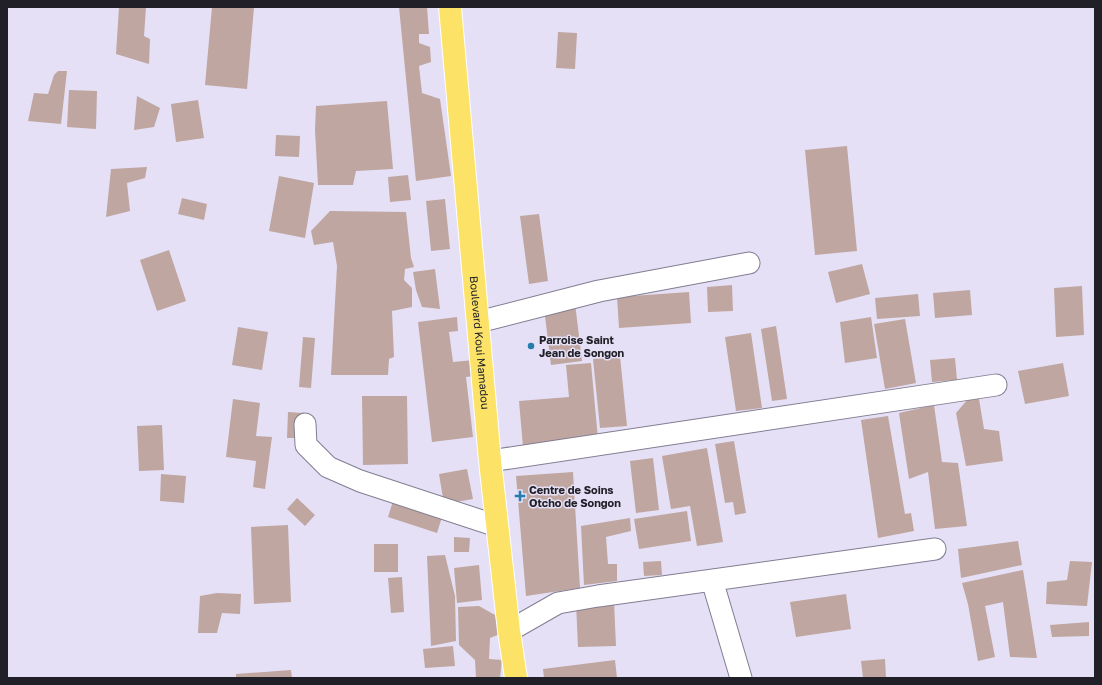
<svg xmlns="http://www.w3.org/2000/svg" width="1102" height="685" viewBox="0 0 1102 685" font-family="'Golos Text',sans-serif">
	<rect width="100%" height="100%" fill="#e5e0f6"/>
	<path fill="#bfa6a0" d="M 119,7 L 146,7 L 144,36 L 150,39 L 149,64 L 116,54 Z
		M 212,7 L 254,7 L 247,89 L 205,85 Z
		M 399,7 L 427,7 L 429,34 L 419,34 L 419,43 L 430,47 L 431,62 L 419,66 L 422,93 L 440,99 L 451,176 L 416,181 Z
		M 558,32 L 577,33 L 575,69 L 556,68 Z
		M 58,71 L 67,71 L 61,124 L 28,121 L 34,93 L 48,94 L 54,75 Z
		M 69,90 L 97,91 L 96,129 L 67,127 Z
		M 137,96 L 160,108 L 154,127 L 134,130 Z
		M 198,100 L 204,138 L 176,142 L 171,104 Z
		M 387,101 L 393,169 L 356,171 L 353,185 L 318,185 L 315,130 L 316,106 Z
		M 276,135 L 300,136 L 299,157 L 275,156 Z
		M 847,146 L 857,251 L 815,255 L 805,150 Z
		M 147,167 L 145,178 L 127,183 L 130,211 L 106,217 L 111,169 Z
		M 408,175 L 411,200 L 390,202 L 388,177 Z
		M 279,176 L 314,183 L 305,238 L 269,231 Z
		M 182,198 L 207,204 L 204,220 L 178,214 Z
		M 445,199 L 450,249 L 431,251 L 426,201 Z
		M 330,211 L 406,212 L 411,258 L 414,267 L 405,269 L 404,280 L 412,288 L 412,307 L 392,311 L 394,357 L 389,359 L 388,375 L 331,375 L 337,266 L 333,242 L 314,245 L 311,231 Z
		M 539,214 L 548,281 L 529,284 L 520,216 Z
		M 169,250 L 186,301 L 157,311 L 140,260 Z
		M 862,264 L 870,294 L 836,303 L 828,272 Z
		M 435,269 L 440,309 L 422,307 L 416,290 L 413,272 Z
		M 732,285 L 733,311 L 708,312 L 707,287 Z
		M 1082,286 L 1084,335 L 1056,337 L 1054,288 Z
		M 970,290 L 972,315 L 935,318 L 933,293 Z
		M 689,292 L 691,323 L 619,328 L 617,297 Z
		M 918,294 L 920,316 L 877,319 L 875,298 Z
		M 575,303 L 582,361 L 551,365 L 544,308 Z
		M 457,317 L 458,331 L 449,332 L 453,362 L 474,360 L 476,376 L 466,377 L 473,437 L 432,442 L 418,322 Z
		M 871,317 L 877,358 L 845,363 L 840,322 Z
		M 905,319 L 916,383 L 885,389 L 874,324 Z
		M 776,326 L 787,399 L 772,401 L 761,329 Z
		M 238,327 L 268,332 L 262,370 L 232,365 Z
		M 751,333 L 762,408 L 736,411 L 725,337 Z
		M 303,337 L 315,338 L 311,388 L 299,387 Z
		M 620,356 L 627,426 L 600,428 L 593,359 Z
		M 955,358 L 957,380 L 932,382 L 930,360 Z
		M 591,363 L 598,439 L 523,447 L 519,401 L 569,397 L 566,365 Z
		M 1063,363 L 1069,396 L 1025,404 L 1018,371 Z
		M 362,396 L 407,396 L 408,464 L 363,465 Z
		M 233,399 L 260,403 L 256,436 L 272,437 L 265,489 L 253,487 L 256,461 L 226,457 Z
		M 968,399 L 979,399 L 984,429 L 999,431 L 1003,461 L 966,466 L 956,413 Z
		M 934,405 L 942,462 L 958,463 L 967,526 L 935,529 L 928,472 L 909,479 L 899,413 Z
		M 288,412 L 302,413 L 300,438 L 287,438 Z
		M 888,416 L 905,514 L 911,513 L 914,531 L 878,538 L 861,420 Z
		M 162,425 L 164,470 L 139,471 L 137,426 Z
		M 734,441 L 746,513 L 735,515 L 733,502 L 725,503 L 715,444 Z
		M 707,448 L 723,542 L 697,546 L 690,506 L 671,509 L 662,456 Z
		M 653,458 L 659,510 L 636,513 L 630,461 Z
		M 467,469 L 473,499 L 444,504 L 439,474 Z
		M 573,472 L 580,588 L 526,596 L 516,476 Z
		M 161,474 L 186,476 L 184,503 L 160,501 Z
		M 297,498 L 315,515 L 305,526 L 287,509 Z
		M 393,501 L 442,517 L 437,533 L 388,517 Z
		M 687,511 L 691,541 L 639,549 L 634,519 Z
		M 630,518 L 631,531 L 606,537 L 608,564 L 617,564 L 617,581 L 584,585 L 581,526 Z
		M 288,525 L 291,602 L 254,604 L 251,527 Z
		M 454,537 L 470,538 L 469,552 L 454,552 Z
		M 1018,541 L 1022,565 L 961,578 L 958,549 Z
		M 374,544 L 398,544 L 398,572 L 374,572 Z
		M 445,555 L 455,596 L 456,641 L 431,646 L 427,556 Z
		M 661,561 L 662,575 L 644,576 L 643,562 Z
		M 1070,561 L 1092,562 L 1087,606 L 1046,604 L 1047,582 L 1067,580 Z
		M 479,565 L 482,600 L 457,603 L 454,568 Z
		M 1023,570 L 1037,658 L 1010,657 L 1003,602 L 985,606 L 995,657 L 978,661 L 968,604 L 962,583 Z
		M 402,577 L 404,612 L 391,613 L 388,578 Z
		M 217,593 L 241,594 L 240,614 L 222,613 L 217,633 L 198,633 L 200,596 Z
		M 846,594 L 851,629 L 796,637 L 790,602 Z
		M 614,602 L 616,646 L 578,647 L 576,603 Z
		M 479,606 L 495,615 L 500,634 L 490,638 L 489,659 L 502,660 L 500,678 L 476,678 L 475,660 L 459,645 L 458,607 Z
		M 1089,622 L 1089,636 L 1052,637 L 1050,625 Z
		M 453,646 L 455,666 L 425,668 L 423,649 Z
		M 885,659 L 886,678 L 863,678 L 861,661 Z
		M 615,660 L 617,678 L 544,678 L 543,669 Z
		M 291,670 L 292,678 L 236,678 L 236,674 Z"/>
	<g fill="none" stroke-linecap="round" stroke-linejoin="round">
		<defs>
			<path id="minor" d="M 478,322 L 599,291 L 749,263
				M 305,424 L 306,445 L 328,467 L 360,481 L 497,526
				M 490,461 L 996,385
				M 712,580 L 741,678
				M 509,631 L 558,603 L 598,596 L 935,549"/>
			<g id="primary">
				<path id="s1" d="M 450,7 L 490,461 L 509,631 L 516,678"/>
			</g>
		</defs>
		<use href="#minor" stroke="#827d91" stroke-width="23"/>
		<use href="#primary" stroke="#fff" stroke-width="24"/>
		<use href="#minor" stroke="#fff" stroke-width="21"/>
		<use href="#primary" stroke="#fce367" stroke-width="22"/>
	</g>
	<g fill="#257dac" stroke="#e5e0f6" stroke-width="1.5">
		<circle cx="531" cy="346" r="4"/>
		<path d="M518 490h4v4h4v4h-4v4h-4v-4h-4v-4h4z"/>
	</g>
	<g text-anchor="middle" stroke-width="3" stroke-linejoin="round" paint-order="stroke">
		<g font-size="11" font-weight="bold" fill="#212028" stroke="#e5e0f6" text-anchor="start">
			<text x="539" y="344">Parroise Saint<tspan x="539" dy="13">Jean de Songon</tspan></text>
			<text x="529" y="494">Centre de Soins<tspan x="529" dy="13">Otcho de Songon</tspan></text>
		</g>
		<g font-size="11" fill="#212028" stroke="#e5e0f6">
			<text dy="4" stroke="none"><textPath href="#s1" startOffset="337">Boulevard Koui Mamadou</textPath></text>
		</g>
	</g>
	<rect width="1102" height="685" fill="none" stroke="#212028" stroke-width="16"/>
</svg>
